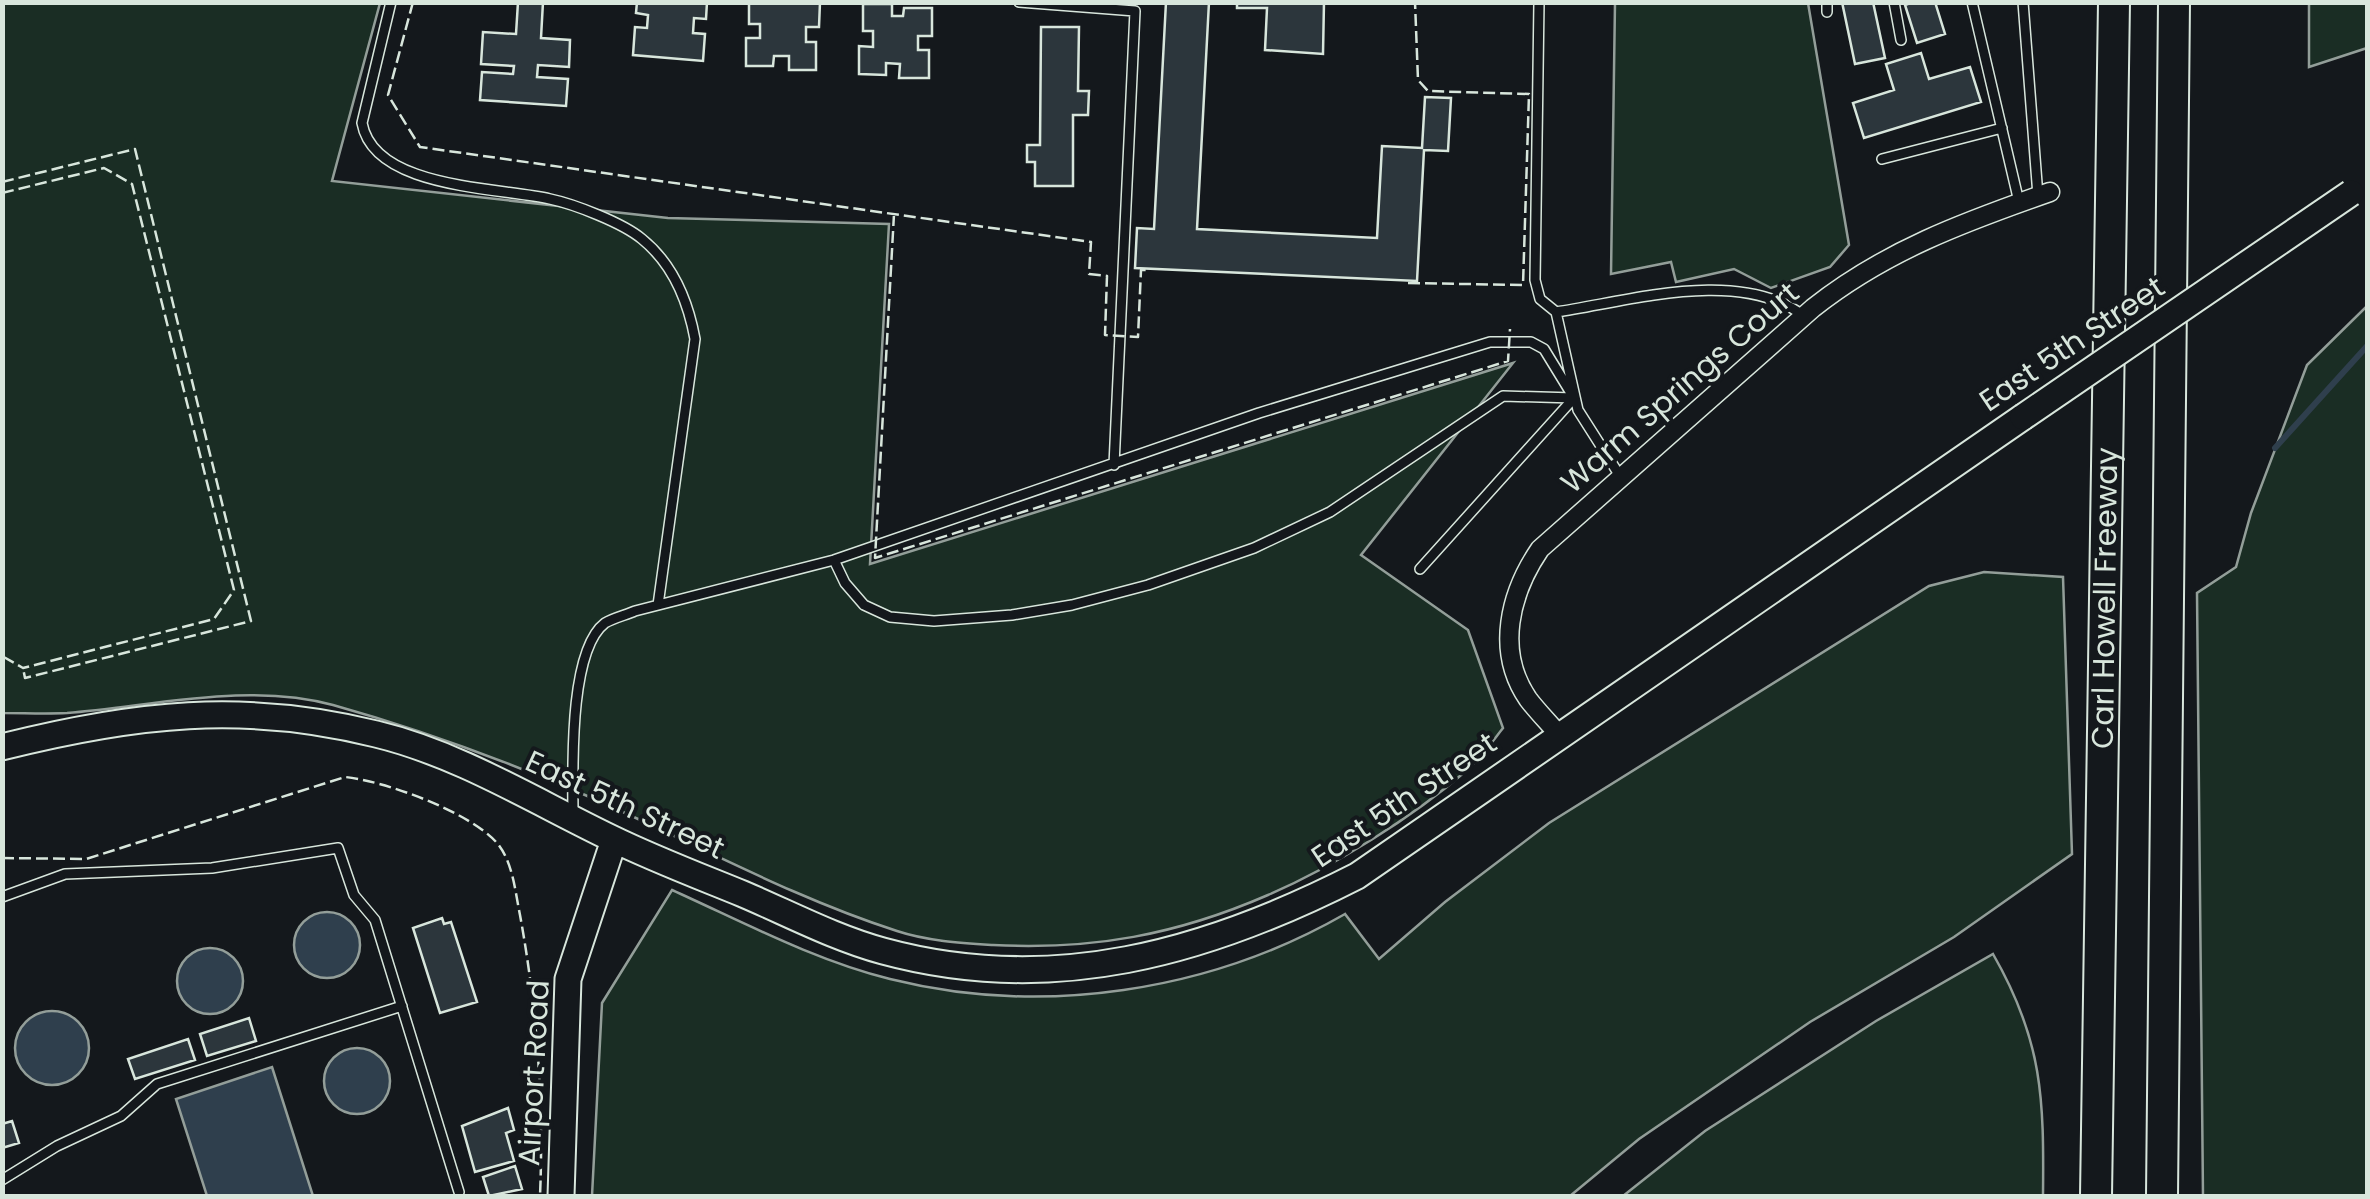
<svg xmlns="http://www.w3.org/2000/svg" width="2370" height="1199" viewBox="0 0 2370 1199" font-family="Poppins,sans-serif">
	<rect width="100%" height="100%" fill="#14181c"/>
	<path fill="#1a2d24" stroke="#939e99" stroke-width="2.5" d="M 2,3 L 380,3 L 332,181 L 668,218 L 889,224 L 870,564 L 1513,363 L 1361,555 L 1468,630 L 1503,728 C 1492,742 1480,759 1466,771 C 1413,817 1333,867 1268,895 C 1176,935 1093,950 993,945 C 961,943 927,941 897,931 C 788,896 689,840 585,795 C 503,760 419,729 333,705 C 247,682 154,706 67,713 C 46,714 24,713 3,713 Z
		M 1615,3 L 1808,3 L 1849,245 L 1830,267 L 1771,288 L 1734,269 L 1676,282 L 1671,262 L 1611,274 Z
		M 2309,3 L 2367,3 L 2367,48 L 2309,67 Z
		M 2367,306 L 2367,1196 L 2203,1196 L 2197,593 L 2236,567 L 2251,513 L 2307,365 Z
		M 1984,572 L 2063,577 L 2072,854 L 1954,937 L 1810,1022 L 1639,1139 L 1570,1196 L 592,1196 L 602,1003 L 672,890 C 743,922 814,960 890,979 C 1042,1017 1209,992 1345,914 L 1379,959 L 1445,902 L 1549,823 L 1929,586 Z
		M 1993,954 C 2043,1041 2044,1099 2043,1196 L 1623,1196 L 1705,1131 L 1876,1021 Z"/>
	<path fill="#2f3f4d" stroke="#939e99" stroke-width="2.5" d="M294 945a33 33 0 1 1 66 0a33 33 0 1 1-66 0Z
		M177 981a33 33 0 1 1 66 0a33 33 0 1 1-66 0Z
		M15 1048a37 37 0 1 1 74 0a37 37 0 1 1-74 0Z
		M324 1081a33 33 0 1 1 66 0a33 33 0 1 1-66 0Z
		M 272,1067 L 313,1196 L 207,1196 L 176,1099 Z"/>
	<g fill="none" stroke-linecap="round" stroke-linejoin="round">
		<path stroke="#2f3f4d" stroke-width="6" d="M 2275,448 L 2368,345"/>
	</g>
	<path fill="#2c363c" stroke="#d8e6dc" stroke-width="2.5" d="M 518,2 L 543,2 L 541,38 L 570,40 L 569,67 L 538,65 L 537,77 L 568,79 L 566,106 L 480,100 L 482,72 L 513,74 L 514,66 L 481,64 L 483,32 L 516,34 Z
		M 637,2 L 707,2 L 706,19 L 694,18 L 693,33 L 705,34 L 703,61 L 633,55 L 635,27 L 647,28 L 648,15 L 636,13 Z
		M 749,2 L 820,2 L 819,27 L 806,27 L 806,42 L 816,42 L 816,70 L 789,70 L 789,56 L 774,56 L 773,66 L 746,66 L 746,38 L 760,38 L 760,24 L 749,24 Z
		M 1166,2 L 1209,2 L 1197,229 L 1377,238 L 1382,146 L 1422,148 L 1425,97 L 1451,98 L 1448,151 L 1424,150 L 1417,281 L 1135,268 L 1137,228 L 1154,229 Z
		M 1237,2 L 1324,2 L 1323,54 L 1265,50 L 1267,8 L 1237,8 Z
		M 1842,2 L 1873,2 L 1885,58 L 1855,64 Z
		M 1913,2 L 1935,2 L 1945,34 L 1917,43 L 1905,5 Z
		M 863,4 L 892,4 L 892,16 L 903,16 L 904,8 L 932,8 L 932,36 L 918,36 L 918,50 L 929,50 L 929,78 L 899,78 L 900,64 L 886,63 L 886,75 L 859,74 L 859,46 L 873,47 L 873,31 L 863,31 Z
		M 1041,27 L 1079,27 L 1078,91 L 1089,91 L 1088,115 L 1073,115 L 1073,186 L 1035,186 L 1035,162 L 1027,162 L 1027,145 L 1040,145 Z
		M 1921,53 L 1929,79 L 1970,67 L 1981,102 L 1864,138 L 1853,103 L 1894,90 L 1886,64 Z
		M 442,918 L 444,924 L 451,922 L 477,1002 L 440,1013 L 413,928 Z
		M 249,1018 L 256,1041 L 207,1056 L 200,1034 Z
		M 188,1039 L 195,1060 L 135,1079 L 128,1059 Z
		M 508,1108 L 514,1130 L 506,1133 L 514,1161 L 475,1172 L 462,1126 Z
		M 12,1121 L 19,1143 L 2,1148 L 2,1124 Z
		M 515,1166 L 522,1189 L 489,1196 L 483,1177 Z"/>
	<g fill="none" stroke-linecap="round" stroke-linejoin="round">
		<defs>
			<path id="lane" d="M 391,2 L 362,123 C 374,189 497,187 550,199 C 574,204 623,223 642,239 C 673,264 688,301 695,339 L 658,605
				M 1019,2 L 1135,11 L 1114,465
				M 1539,2 L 1535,280 L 1540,299 L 1556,312 C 1631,301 1739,267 1804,316
				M 1827,2 L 1827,12
				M 1894,2 L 1901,40
				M 1972,2 L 2019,202
				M 2023,2 L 2038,196
				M 1882,159 L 2002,128
				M 1556,312 L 1578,410 L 1620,476
				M 834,560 L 845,583 L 864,605 L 890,617 L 934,621 L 1012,615 L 1072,605 L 1148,585 L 1254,548 L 1330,512 L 1503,396 L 1574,398
				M 1420,569 L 1574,398
				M 573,817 C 573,773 568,651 605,623 C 613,618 626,615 635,611 L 834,560 L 1259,413 L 1490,342 L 1531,342 L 1544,349 L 1574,398
				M 2,897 L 65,874 L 212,868 L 338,848 L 354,895 L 375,920 L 459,1192
				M 2,1180 L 57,1146 L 121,1116 L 157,1084 L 402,1006"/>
			<path id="street" d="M 1559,735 C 1549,723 1537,711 1528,699 C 1495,651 1510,593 1540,549 L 1813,308 C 1885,251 1964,222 2050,192"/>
			<path id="secondary" d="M 2,747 C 133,714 244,701 376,734 C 459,754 534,801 611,838 C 654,859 699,876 743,894 C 790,914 835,938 883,951 C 1052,997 1206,953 1357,876 L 2023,417
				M 561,1196 L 568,979 L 614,840"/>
			<g id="highway">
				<path id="s1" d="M 2096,1196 L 2114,2"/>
				<path d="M 2162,1196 L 2174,2"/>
			</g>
		</defs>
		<use href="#lane" stroke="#d8e6dc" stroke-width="12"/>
		<use href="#street" stroke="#d8e6dc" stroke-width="21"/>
		<use href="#secondary" stroke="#d8e6dc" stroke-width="29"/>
		<use href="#highway" stroke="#d8e6dc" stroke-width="34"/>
		<use href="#lane" stroke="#14181c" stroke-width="9"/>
		<use href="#street" stroke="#14181c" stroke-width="18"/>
		<use href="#secondary" stroke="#14181c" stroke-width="25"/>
		<use href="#highway" stroke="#14181c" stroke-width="30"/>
		<defs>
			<path id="secondary-bridge" d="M 2023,417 L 2351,193"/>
		</defs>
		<use href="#secondary-bridge" stroke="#d8e6dc" stroke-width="29" stroke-linecap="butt"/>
		<use href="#secondary-bridge" stroke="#14181c" stroke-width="25"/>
		<path stroke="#d8e6dc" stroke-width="2.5" stroke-dasharray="12 5" stroke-linecap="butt" d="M 413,2 L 388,95 L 420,147 L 1091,242 L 1089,274 L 1107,276 L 1105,335 L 1138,337 L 1141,270 L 1148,270
			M 2,182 L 135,149 L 251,621 L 25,678 L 23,668
			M 2,193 L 104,168 L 132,184 L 234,590 L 214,619 L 23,668 L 2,656
			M 894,214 L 875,558 L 1508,361 L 1510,329
			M 1408,283 L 1523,285 L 1529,94 L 1428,91 L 1418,80 L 1415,2
			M 2,858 L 86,859 L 345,777 C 385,781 470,812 497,843 C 513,862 515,891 520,915 C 537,1008 544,1102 540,1196"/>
	</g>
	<g text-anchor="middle" stroke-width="8" stroke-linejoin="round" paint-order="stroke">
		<g font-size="30" fill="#d8e6dc" stroke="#14181c">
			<text transform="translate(2072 344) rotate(-34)" y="10">East 5th Street</text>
			<text transform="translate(1680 388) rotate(-41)" y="10">Warm Springs Court</text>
			<text dy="10" stroke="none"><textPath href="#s1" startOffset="598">Carl Howell Freeway</textPath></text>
			<text transform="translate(1404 800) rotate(-34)" y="10">East 5th Street</text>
			<text transform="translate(625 805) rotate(25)" y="10">East 5th Street</text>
			<text transform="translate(534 1073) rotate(-87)" y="10">Airport Road</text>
		</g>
	</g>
	<rect width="2370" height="1199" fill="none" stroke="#d8e6dc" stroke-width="10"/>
</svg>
